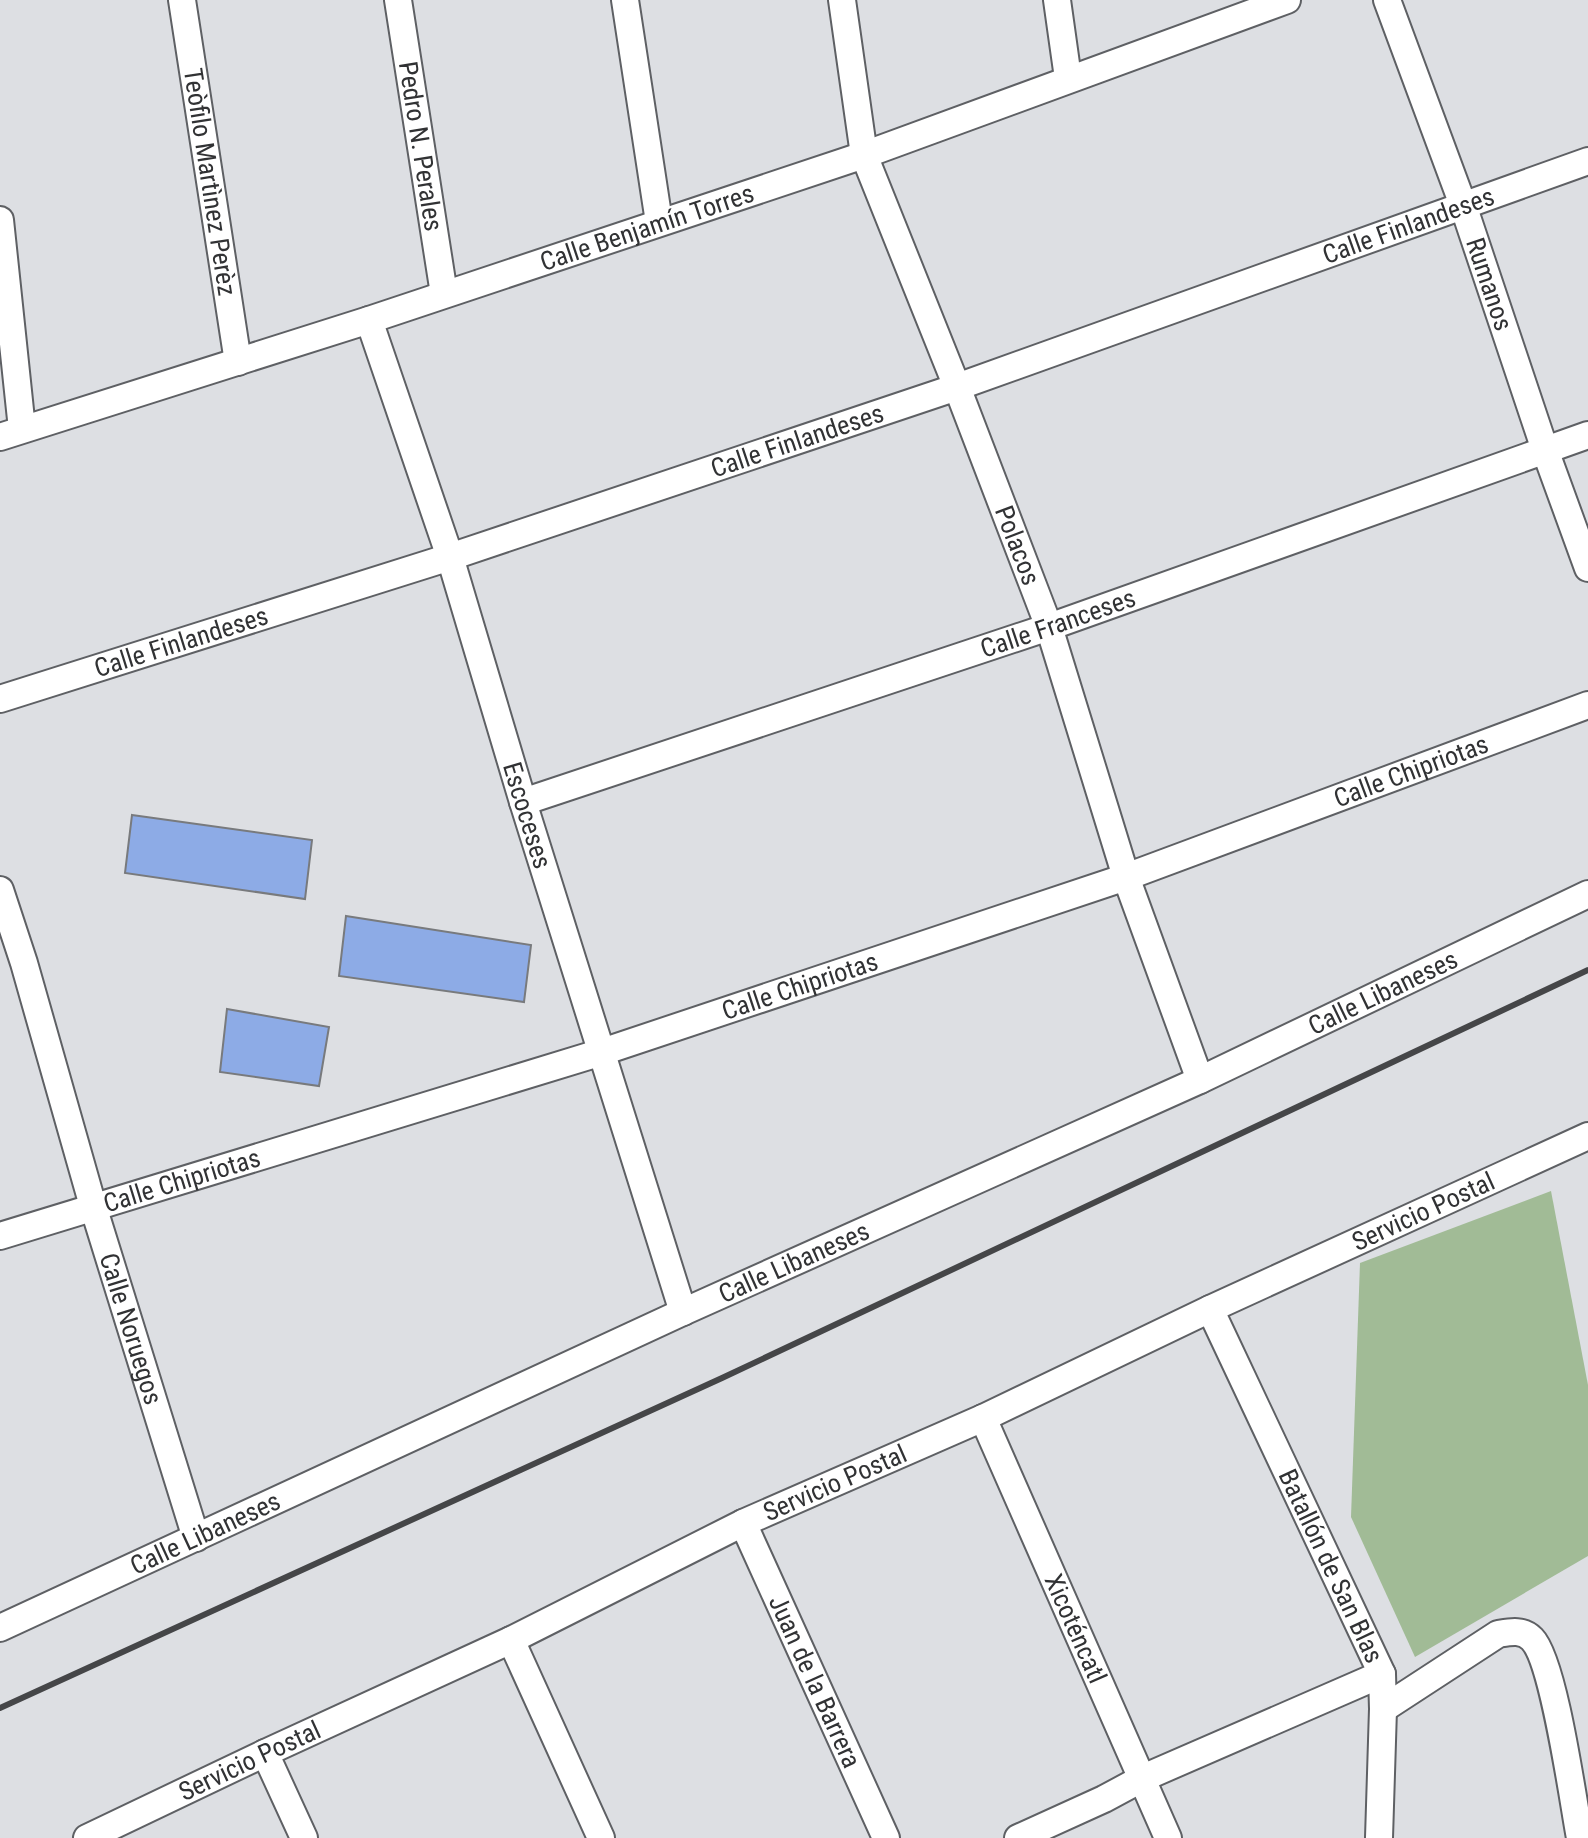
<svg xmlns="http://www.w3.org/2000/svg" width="1588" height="1838" viewBox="0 0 1588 1838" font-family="'Roboto Condensed',sans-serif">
	<rect width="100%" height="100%" fill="#dddfe3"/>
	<path fill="#a1bb96" d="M 1551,1191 L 1588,1385 L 1588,1556 L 1415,1657 L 1351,1517 L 1360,1263 Z"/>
	<path fill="#8dabe6" stroke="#787a7d" stroke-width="2" d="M 132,815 L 312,840 L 305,899 L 125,873 Z
		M 346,916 L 531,945 L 524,1002 L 339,976 Z
		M 227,1009 L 329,1027 L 319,1086 L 220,1072 Z"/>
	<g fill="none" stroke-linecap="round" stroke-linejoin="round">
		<defs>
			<g id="street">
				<path id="s1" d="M 182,0 L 238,362"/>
				<path id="s2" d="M 398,0 L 444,294"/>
				<path d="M 625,0 L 659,222"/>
				<path id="s3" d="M 842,0 L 864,155 L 957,387 L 1049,627 L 1126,877 L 1200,1080"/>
				<path d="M 1057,0 L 1068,78"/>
				<path id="s4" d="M 1387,0 L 1463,205 L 1545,450 L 1588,568"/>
				<path d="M 0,220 L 22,429"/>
				<path id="s5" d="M 369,320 L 450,557 L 523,802 L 683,1312"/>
				<path id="s6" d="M 0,437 L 369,320 L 864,155 L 1287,0"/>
				<path id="s7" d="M 0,699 L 450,557 L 957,387 L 1588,161"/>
				<path id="s8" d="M 523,802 L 1049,627 L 1588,435"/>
				<path id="s9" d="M 0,890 L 24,963 L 93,1206 L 196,1538"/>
				<path id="s10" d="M 0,1236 L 602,1052 L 1126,877 L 1588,705"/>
				<path id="s11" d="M 1210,1309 L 1382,1674 L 1383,1709 L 1379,1838"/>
				<path id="s12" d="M 983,1418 L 1168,1838"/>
				<path id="s13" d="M 743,1523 L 886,1838"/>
				<path id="s14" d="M 0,1628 L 683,1312 L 1200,1080 L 1588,894"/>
				<path d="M 511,1640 L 601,1838"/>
				<path d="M 1383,1709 L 1498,1634 C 1510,1632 1522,1629 1532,1639 C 1554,1661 1573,1801 1580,1838"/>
				<path d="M 265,1753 L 304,1838"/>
				<path id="s15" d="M 87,1838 L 265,1753 L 511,1640 L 743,1523 L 983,1418 L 1210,1309 L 1588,1136"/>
				<path d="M 1018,1838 L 1104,1799 L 1143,1778 L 1382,1674"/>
			</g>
		</defs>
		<use href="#street" stroke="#5e6064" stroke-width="30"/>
		<use href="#street" stroke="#fff" stroke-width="26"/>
		<path stroke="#454648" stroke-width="6" d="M 0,1708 L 722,1378 L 1588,970"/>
	</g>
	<g text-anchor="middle" stroke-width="7" stroke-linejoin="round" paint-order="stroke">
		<g font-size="26" fill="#313234" stroke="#eaecf1">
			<text dy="9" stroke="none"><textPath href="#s2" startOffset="148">Pedro N. Perales</textPath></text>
			<text dy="9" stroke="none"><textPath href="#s1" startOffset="184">Teòfilo Martìnez Perèz</textPath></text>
			<text dy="9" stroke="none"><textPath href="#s7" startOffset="1486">Calle Finlandeses</textPath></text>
			<text dy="9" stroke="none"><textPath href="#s6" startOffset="680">Calle Benjamín Torres</textPath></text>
			<text dy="9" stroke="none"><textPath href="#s4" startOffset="302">Rumanos</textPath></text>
			<text dy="9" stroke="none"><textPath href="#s7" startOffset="838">Calle Finlandeses</textPath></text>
			<text dy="9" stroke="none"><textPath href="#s3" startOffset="576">Polacos</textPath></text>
			<text dy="9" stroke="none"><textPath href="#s8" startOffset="564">Calle Franceses</textPath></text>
			<text dy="9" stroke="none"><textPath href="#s7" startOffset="190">Calle Finlandeses</textPath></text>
			<text dy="9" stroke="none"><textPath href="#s10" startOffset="1486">Calle Chipriotas</textPath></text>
			<text dy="9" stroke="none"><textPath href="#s5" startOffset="520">Escoceses</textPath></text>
			<text dy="9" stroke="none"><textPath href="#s10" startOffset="838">Calle Chipriotas</textPath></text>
			<text dy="9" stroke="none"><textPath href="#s14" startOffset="1522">Calle Libaneses</textPath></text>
			<text dy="9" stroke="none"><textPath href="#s10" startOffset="190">Calle Chipriotas</textPath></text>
			<text dy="9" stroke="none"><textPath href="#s15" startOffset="1476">Servicio Postal</textPath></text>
			<text dy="9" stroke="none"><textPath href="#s14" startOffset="874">Calle Libaneses</textPath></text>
			<text dy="9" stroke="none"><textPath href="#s9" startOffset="458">Calle Noruegos</textPath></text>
			<text dy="9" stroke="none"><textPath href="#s15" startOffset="828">Servicio Postal</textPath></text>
			<text dy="9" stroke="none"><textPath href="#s14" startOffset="226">Calle Libaneses</textPath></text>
			<text dy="9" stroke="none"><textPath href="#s11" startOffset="284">Batallón de San Blas</textPath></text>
			<text dy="9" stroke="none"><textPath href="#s12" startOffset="230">Xicoténcatl</textPath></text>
			<text dy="9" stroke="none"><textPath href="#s13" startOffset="174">Juan de la Barrera</textPath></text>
			<text dy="9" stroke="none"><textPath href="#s15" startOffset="180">Servicio Postal</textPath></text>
		</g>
	</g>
</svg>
